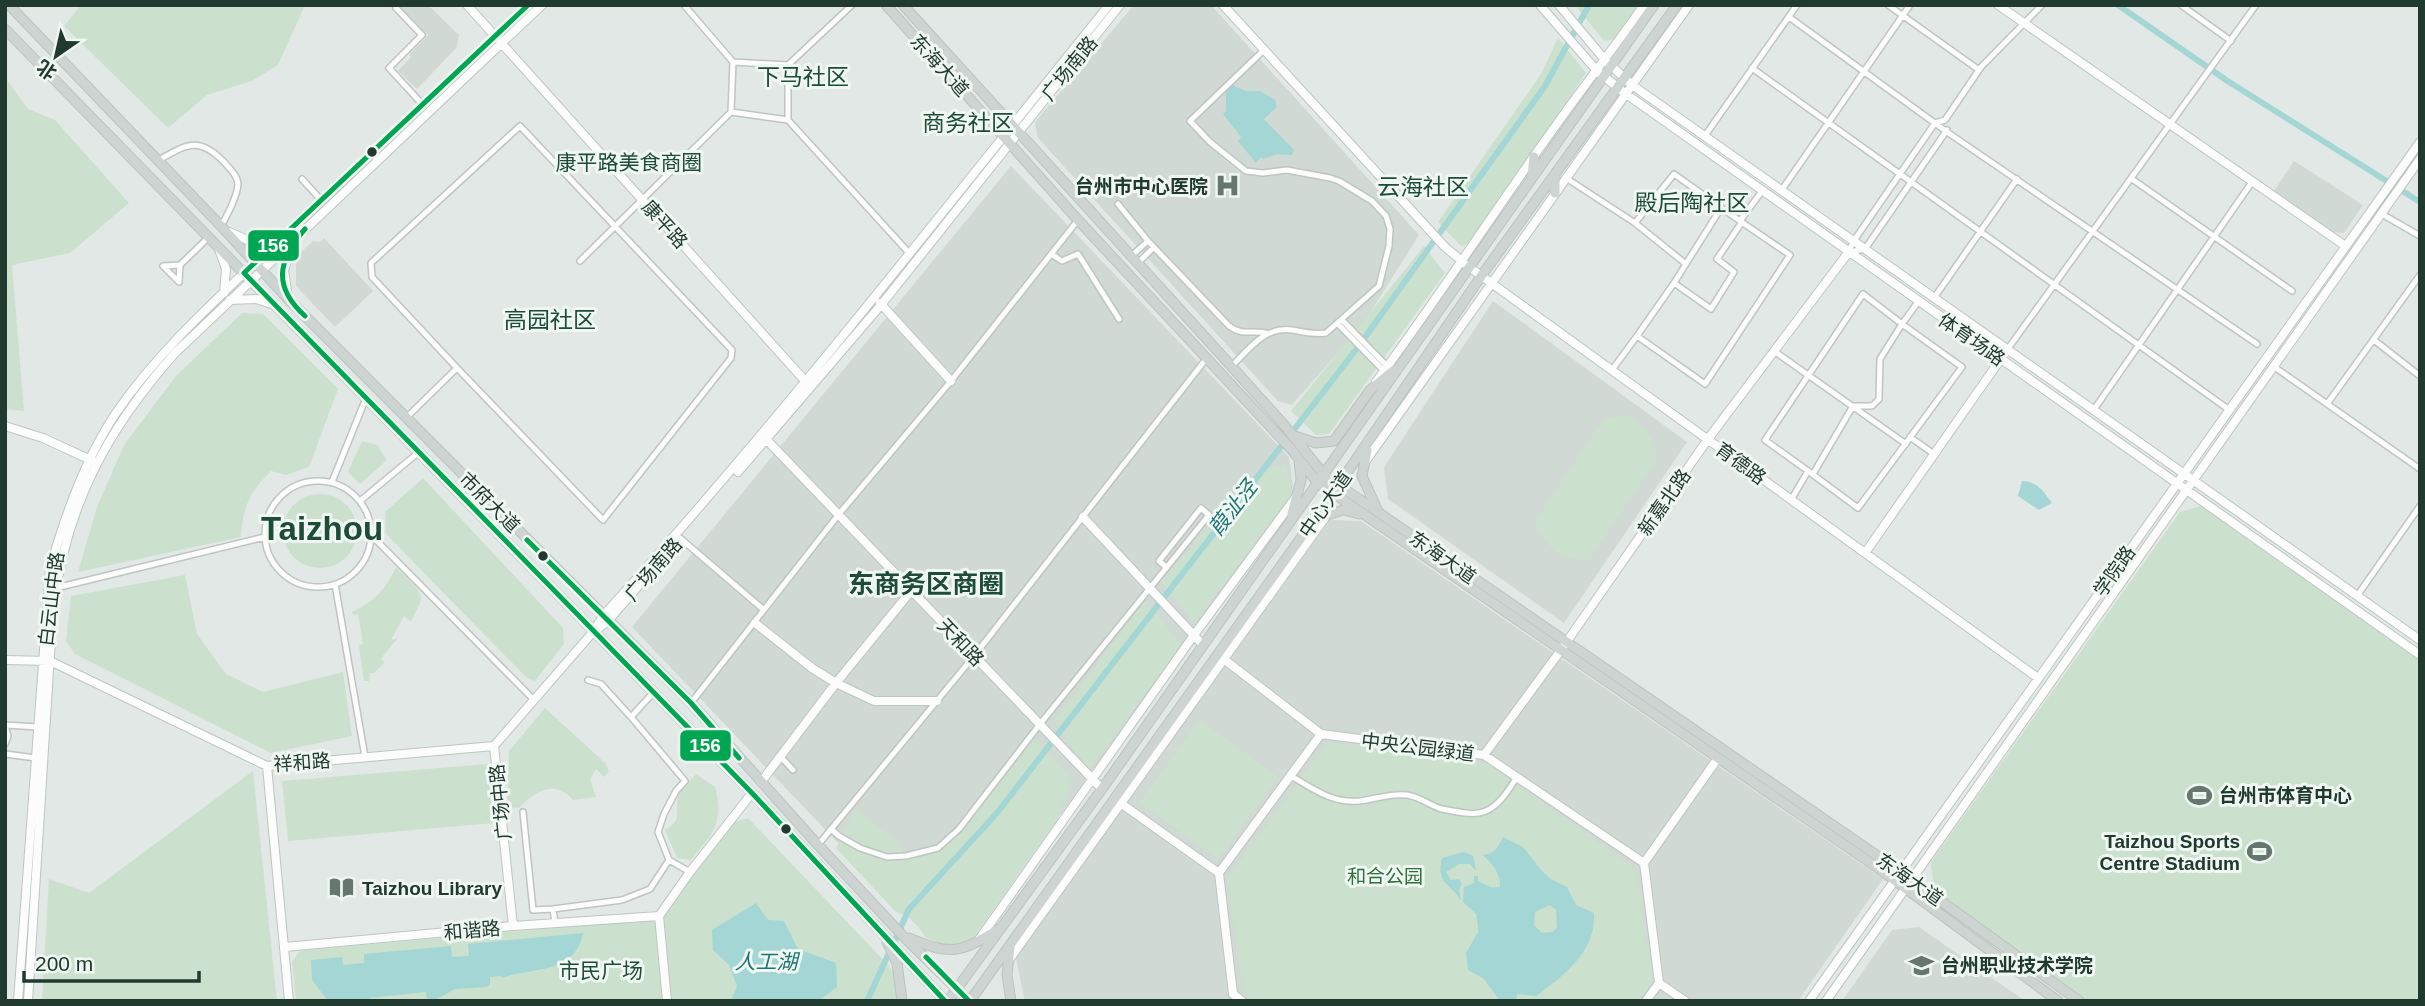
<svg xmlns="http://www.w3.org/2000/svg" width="2425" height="1006" viewBox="0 0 2425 1006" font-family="Helvetica,'Noto Sans SC',sans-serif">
	<rect width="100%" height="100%" fill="#e2e8e5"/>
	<path fill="#d0d9d4" d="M 404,5 L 428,5 L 459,35 L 457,47 L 417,89 L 398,71 L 411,57 L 409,55 L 428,35 L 401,8 Z
		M 1134,5 L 1211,5 L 1419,235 L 1363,324 L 1292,405 L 1278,401 L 1038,138 L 1035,122 Z
		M 2294,161 L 2363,205 L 2344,233 L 2331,232 L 2274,191 Z
		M 1011,166 L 1289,457 L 1294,494 L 962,950 L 922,931 L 632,627 Z
		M 324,238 L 373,291 L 335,327 L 296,286 L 296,257 L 313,241 L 320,242 Z
		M 1493,301 L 1687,442 L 1564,623 L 1388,499 L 1384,467 Z
		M 1330,520 L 1361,521 L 1883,879 L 1798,1001 L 1025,1001 L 1015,954 Z
		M 1919,927 L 2025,1001 L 1842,1001 L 1892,930 Z"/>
	<path fill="#cbe1ce" d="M 81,5 L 305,5 L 278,65 L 252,81 L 207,95 L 168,128 L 64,26 Z
		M 1575,5 L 1639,5 L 1615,39 L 1604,41 Z
		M 1558,38 L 1586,73 L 1470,243 L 1461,246 L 1438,222 L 1541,74 Z
		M 5,77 L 28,109 L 55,120 L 129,203 L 70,253 L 12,265 L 24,411 L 5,409 Z
		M 1424,246 L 1445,273 L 1329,434 L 1316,435 L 1291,411 Z
		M 242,313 L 263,314 L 338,389 L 309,467 L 286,475 L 271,471 C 249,493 243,506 241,537 L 78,572 L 97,507 L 124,445 L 176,376 Z
		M 1626,414 C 1647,428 1653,434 1657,459 L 1590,558 C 1560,564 1547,546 1534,523 L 1603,420 Z
		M 362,441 L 377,445 L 387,460 L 360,484 L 348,472 Z
		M 1286,464 L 1292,494 L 1194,623 L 1161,581 L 1258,470 Z
		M 423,478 L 563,628 L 564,644 L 535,681 L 527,678 L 386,534 L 385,512 Z
		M283 531a37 37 0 1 1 74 0a37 37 0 1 1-74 0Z
		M 2211,503 L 2420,653 L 2420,1001 L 2087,1001 L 1934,892 L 1931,862 L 2180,512 Z
		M 396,567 L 416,587 L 422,598 L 411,622 L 404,616 L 391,640 L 398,638 L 381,658 L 384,663 L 374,673 L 370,673 L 369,681 L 364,681 L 359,646 L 363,644 L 358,614 L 354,615 L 352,612 C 373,603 387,588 396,567 Z
		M 185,575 L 197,634 L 226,674 L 263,692 L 343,672 L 352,736 L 271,753 L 75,654 L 66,641 L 71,596 Z
		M 1145,601 L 1182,645 L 1089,769 L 1054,721 Z
		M 545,708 L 605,763 L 609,771 L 604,777 L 596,769 L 590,779 L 596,797 L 573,800 C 555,779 535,791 519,808 L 507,807 L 509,751 Z
		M 1200,720 L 1278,777 L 1218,859 L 1140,802 Z
		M 1034,737 L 1072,780 L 1057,820 L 974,937 L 965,943 L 942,944 L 926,938 L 914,920 L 895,911 L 836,848 L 856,810 L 898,842 L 904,858 L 939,851 Z
		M 1328,742 L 1488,764 L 1636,870 L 1653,979 L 1638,1001 L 1252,1001 L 1243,994 L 1227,879 Z
		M 488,764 L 494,823 L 288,841 L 282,781 Z
		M 253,771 L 277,1001 L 42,1001 L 49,879 L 89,893 Z
		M 696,774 L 715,787 C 725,822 712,835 691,860 L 677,858 L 665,830 C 684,820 674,812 678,796 C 680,788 691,781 696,774 Z
		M 748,818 L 889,966 L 895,976 L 897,1001 L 296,1001 L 292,962 L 299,952 L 305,950 L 642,920 L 670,910 L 729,824 Z"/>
	<path fill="#a3d6d4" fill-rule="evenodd" d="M 1232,85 L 1246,91 L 1260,91 L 1275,100 L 1277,107 L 1264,119 L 1294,150 L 1292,155 L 1277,154 L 1263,159 L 1261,157 L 1256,163 L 1238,141 L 1241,137 L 1223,114 L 1226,111 L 1226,88 Z
		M 2022,481 C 2037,481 2044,492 2052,503 L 2039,510 L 2018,496 Z
		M 1503,837 L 1523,847 L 1542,871 L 1551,879 L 1567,887 L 1576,905 L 1594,913 C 1596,952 1564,975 1536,996 L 1517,994 L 1516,1001 L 1500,1001 L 1484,979 L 1468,970 L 1466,953 L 1478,932 L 1478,925 L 1476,914 L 1463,902 L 1464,887 L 1474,883 L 1474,876 L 1478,876 L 1478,881 C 1486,885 1491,889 1500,887 C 1501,873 1492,864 1483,855 C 1495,854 1498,847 1503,837 ZM 1550,905 L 1556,910 L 1557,928 L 1552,932 L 1542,933 L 1534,925 L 1535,912 Z
		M 1464,852 L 1473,856 L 1476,871 L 1470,864 L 1459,864 L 1446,872 L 1451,880 L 1459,879 L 1462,884 L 1459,890 L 1461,901 C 1450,882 1436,885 1442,858 Z
		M 756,903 L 768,920 L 784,921 L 798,949 L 836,963 L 837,987 L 820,1000 L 731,1001 L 737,986 L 729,965 L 713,950 L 712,930 Z
		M 583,933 C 575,975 532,967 502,978 L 501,976 L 490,977 L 490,984 L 487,987 L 455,989 L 433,1001 L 427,1001 L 426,992 L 370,998 L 370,1001 L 328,1001 L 312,980 L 311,960 L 342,957 L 343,965 L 364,963 L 364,954 L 451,946 L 452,957 L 469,956 L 468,944 Z"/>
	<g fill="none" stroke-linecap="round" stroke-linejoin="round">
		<path stroke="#a3d6d4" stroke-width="6" d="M 2118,5 L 2226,80 L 2420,202
			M 867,1001 L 909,909 L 997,813 L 1358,347 L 1545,86 L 1589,5"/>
		<defs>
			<path id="street" d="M 684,5 L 733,62
				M 1888,5 L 1979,70
				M 2181,5 L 2231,41
				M 396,8 L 422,35 L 389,68 L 423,105
				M 1789,17 L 1947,132 L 2257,344
				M 788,65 L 852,5
				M 1752,68 L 2228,409
				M 788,120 L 910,254
				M 1704,137 L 1797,5
				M 157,161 C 186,145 198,135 224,162 C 230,169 238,176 238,185 C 236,199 228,214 221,226
				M 1566,178 L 1635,223 L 1686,264
				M 302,179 L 321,200
				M 2132,179 L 2292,291
				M 1781,191 L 1910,5
				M 1118,204 L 1148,241 L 1229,326 C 1242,336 1251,330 1266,333
				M 2380,213 L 2420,236
				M 1635,223 L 1674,174 L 1740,221
				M 1849,252 L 1865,249 L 1947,130
				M 1848,253 L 1853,242 L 1935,123 L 1945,120 L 1981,67 L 2042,5
				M 1051,254 L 1062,261 L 1078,254 L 1119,319
				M 1131,256 L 1148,241
				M 580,261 L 731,112 L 733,62 L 788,65 L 788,120 L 731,112
				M 1138,263 L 1154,247
				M 180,265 L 179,282 L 163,266 L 180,265 L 209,237
				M 1674,283 L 1721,208
				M 1934,298 L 2017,179
				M 1342,320 L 1387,366
				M 1338,324 L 1384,371
				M 1637,336 L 1674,283 L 1711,309 L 1734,272 L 1717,259 L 1742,222
				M 2374,340 L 2420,376
				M 2007,350 L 2256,5
				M 1774,351 L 1906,444
				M 1232,366 C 1249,349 1265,326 1292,330 C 1304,332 1314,335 1326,333 L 1379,286 L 1389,246 L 1390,229 L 1386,216 L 1372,201 L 1339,181 L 1330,178 L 1287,170 L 1263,173 L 1246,171 L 1210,142 L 1190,121 L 1264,50
				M 2273,366 L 2420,469
				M 1612,370 L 1637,336 L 1705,384 L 1790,255 L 1740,221 L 1762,191
				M 2327,404 L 2420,275
				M 2093,411 L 2252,182
				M 406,418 L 457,368 L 603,520 L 731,358 L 732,350 L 520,126 L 371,263 L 372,277 L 457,368
				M 1910,437 L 1934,454
				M 1808,471 L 1765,440 L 1863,294 L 1902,324 L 1880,359 L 1879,399 L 1872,406 L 1853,406 L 1813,474
				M265 534a53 53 0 1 1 106 0a53 53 0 1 1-106 0Z
				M 332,482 L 366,398
				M 1791,500 L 1808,471 L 1858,508 L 1962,367 L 1902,324 L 1918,302
				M 360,501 L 419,452
				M 371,535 L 534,700
				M 680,538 L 764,610
				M 335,584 L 365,757
				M 56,588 L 265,537
				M 2357,596 L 2420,506
				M 588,680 L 601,684 L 631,717
				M 653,693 L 631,717 L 685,781 L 676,791 L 664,814 L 658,832 L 669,860 L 690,872
				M 691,703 L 839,514 L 951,381 L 1078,220
				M 5,725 L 38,727
				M 5,726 L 8,736 L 5,744
				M 5,754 L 36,758
				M 780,756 L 793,770
				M 1291,776 C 1313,789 1333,804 1360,801 C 1376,799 1391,793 1407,795 C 1421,797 1432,807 1442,809 C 1453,811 1468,815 1479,813 C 1497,810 1508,791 1517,777
				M 523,812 L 533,910 L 553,909 L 555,923
				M 831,829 L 839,836 L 860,848 L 887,857 L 906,856 L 938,848 L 959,829 L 1040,724 L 1209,515 L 1201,508 L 1159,561 L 1166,567
				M 818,845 L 974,656 L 1206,359
				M 553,909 L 622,900 L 650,889 L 669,860"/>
			<path id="secondary" d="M 467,5 L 806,382
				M 1223,5 L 1445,247 L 1469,267 L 2038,678
				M 1540,5 L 1597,71 L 1626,94 L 2420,655
				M 1559,5 L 1605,60 L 1632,85 L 2420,640
				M 1998,5 L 2344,245
				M 229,232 L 252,242 L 276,241
				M 219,249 L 226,269 L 224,293
				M 288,298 L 284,270 L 293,243
				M 230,300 L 256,299 L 275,305
				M 880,303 L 951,381
				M 1376,382 C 1439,297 1497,207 1559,121 C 1587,82 1616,45 1644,5
				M 5,426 L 43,438 L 93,461
				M 764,437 L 1102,789
				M 1365,462 L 1689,5
				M 738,472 L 881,305 L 1120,5
				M 1083,517 L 1203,645
				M 1865,553 L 2000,360
				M 755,623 L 812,668 L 836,683 L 874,701 L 937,701
				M 596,630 L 608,621 L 672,547
				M 1221,657 L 1321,734
				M 5,660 L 50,661 L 267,766 L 494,746
				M 1484,755 L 1561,650 L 1708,439 L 1848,253
				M 267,766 L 289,1001
				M 761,782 L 836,683 L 911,591
				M 1119,802 L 1219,873
				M 1644,863 L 1718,758
				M 513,926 L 494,746 L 593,632 L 603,616 C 781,420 943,211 1109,5
				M 978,941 L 1194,635 L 1296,497
				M 285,947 L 513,926 L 659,916
				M 1009,960 L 1327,515
				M 1659,983 L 1685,1001
				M 18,1001 L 50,569 C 65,515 85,459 116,413 C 162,346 226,291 284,235 C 366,159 448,83 528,5
				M 28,1001 L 53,607 C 67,504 107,429 176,352 L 542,5
				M 667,1001 L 659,916 L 690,872 L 752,793
				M 1242,1001 L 1233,994 L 1219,873 L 1321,734 L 1484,755 L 1644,863 L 1659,983 L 1646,1001
				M 1809,1001 L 2420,142
				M 1826,1001 L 2420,159"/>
			<path id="primary" d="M 9,5 L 221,226 L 288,299 L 691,703 L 818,845 L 905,938 L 969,1001
				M 886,5 L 1078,220 L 1292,450 L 1317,482 L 1878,868 L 2058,1001
				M 903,5 L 1214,347 L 1285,426 L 1324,475 L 1901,872 L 2079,1001
				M 5,29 L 752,793 L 945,1001
				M 1555,174 L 1555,193
				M 1532,176 L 1534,157
				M 1292,435 L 1316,443 L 1334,441 L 1370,390 L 1393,371
				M 1367,450 L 1362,476 L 1377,509
				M 1292,514 L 1301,480 L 1299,460
				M 1315,519 L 1343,510 L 1359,514
				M 909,938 C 952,956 960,953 999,929
				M 887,942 L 897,963 L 902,1001
				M 1010,947 L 1007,975 L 1011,1001
				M 948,1001 L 1102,789 L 1654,5
				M 970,1001 L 1333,493 L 1482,275 L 1677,5"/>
		</defs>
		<use href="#street" stroke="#bfc5c2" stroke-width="8"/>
		<use href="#secondary" stroke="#bec6c2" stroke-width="10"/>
		<use href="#primary" stroke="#bcc4c0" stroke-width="11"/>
		<use href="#street" stroke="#fbfcfb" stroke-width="5"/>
		<use href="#secondary" stroke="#fbfcfb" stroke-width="8"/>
		<use href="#primary" stroke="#cdd4d1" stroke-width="9"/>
		<defs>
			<path id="bus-1" d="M 528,5 L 244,273 L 752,793 L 945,1001
				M 305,229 C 277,261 273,287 305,316
				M 527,540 L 691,703 L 739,758
				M 926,957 L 969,1001"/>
		</defs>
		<use href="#bus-1" stroke="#f0f7f2" stroke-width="10"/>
		<use href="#bus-1" stroke="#00a651" stroke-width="5"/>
	</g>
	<defs>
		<symbol id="hospital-bare" viewBox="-9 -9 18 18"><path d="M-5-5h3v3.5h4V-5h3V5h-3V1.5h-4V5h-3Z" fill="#65776f" stroke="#f0f7f2" stroke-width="2.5" paint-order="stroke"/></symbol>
		<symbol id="stadium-bare" viewBox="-9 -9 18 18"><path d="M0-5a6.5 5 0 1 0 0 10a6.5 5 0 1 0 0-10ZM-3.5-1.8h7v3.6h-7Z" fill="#65776f" stroke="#f0f7f2" stroke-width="2.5" paint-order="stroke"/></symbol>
		<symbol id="library-bare" viewBox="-9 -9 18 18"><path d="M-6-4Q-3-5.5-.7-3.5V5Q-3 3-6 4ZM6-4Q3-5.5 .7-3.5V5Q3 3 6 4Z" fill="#65776f" stroke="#f0f7f2" stroke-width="2.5" paint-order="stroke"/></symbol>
		<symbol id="university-bare" viewBox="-9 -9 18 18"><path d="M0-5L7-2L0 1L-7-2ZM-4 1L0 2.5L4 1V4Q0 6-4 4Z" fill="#65776f" stroke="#f0f7f2" stroke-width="2.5" paint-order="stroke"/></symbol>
	</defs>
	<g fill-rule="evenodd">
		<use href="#hospital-bare" x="1210" y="168" width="35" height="35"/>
		<use href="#stadium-bare" x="2182" y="778" width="35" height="35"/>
		<use href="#stadium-bare" x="2242" y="834" width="35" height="35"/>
		<use href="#library-bare" x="324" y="870" width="35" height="35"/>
		<use href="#university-bare" x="1904" y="948" width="35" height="35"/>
	</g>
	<g fill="#213a2f" stroke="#f0f7f2" stroke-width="2.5">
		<circle cx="372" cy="152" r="6"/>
		<circle cx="543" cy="556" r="6"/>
		<circle cx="786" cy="829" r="6"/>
	</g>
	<g text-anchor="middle" stroke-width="6" stroke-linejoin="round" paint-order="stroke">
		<g font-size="19" fill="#213a2f" stroke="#f0f7f2">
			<text transform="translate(940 65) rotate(48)" y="7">东海大道</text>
			<text transform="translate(1069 68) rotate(-51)" y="7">广场南路</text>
			<text transform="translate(665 224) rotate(48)" y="7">康平路</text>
			<text transform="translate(1972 339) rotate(35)" y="7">体育场路</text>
			<text transform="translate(1741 463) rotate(36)" y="7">育德路</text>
			<text transform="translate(490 502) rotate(45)" y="7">市府大道</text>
			<text transform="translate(1664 502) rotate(-55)" y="7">新嘉北路</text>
			<text transform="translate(1325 504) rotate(-55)" y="7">中心大道</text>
			<text transform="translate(1443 557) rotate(35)" y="7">东海大道</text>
			<text transform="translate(653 569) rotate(-49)" y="7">广场南路</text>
			<text transform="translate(2114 571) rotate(-55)" y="7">学院路</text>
			<text transform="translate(51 599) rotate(-83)" y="7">白云山中路</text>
			<text transform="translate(961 642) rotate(46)" y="7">天和路</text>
			<text transform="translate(1418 747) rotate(7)" y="7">中央公园绿道</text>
			<text transform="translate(302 762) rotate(-4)" y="7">祥和路</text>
			<text transform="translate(500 802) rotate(-96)" y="7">广场中路</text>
			<text transform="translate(1910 879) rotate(35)" y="7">东海大道</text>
			<text transform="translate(472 930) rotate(-5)" y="7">和谐路</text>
		</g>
		<g font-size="19" font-weight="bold" fill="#213a2f" stroke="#f0f7f2" text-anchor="start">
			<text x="1208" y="193" text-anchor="end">台州市中心医院</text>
			<text x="2219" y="802">台州市体育中心</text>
			<text x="2240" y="848" text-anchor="end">Taizhou Sports<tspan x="2240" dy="22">Centre Stadium</tspan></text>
			<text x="362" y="895">Taizhou Library</text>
			<text x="1941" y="972">台州职业技术学院</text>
		</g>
		<g font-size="19" fill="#2c703a" stroke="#f0f7f2">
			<text x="1385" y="883">和合公园</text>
		</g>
		<g font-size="21" fill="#1d4c38" stroke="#f0f7f2">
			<text x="629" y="170">康平路美食商圈</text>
			<text x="601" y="978">市民广场</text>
		</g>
		<g font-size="21" font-style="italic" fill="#1d7574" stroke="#f0f7f2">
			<text transform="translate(1233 508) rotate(-52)" y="7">葭沚泾</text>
			<text x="766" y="969">人工湖</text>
		</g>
		<g font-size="23" fill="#1d4c38" stroke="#f0f7f2">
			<text x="803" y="85">下马社区</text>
			<text x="968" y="131">商务社区</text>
			<text x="1423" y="195">云海社区</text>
			<text x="1692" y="211">殿后陶社区</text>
			<text x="550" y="328">高园社区</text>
		</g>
		<g font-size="26" font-weight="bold" fill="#1d4c38" stroke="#f0f7f2">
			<text x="926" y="593">东商务区商圈</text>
		</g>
		<g font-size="33" font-weight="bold" fill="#1d4c38" stroke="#f0f7f2">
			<text x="322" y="540">Taizhou</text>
		</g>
	</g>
	<g stroke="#f0f7f2" stroke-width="2.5">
		<rect x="247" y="229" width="53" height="33" rx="7" fill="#00a651"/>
		<rect x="679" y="729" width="53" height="33" rx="7" fill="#00a651"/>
	</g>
	<g font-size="19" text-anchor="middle" font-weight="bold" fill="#fff">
		<text x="273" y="252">156</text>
		<text x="705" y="752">156</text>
	</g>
	<rect width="2425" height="1006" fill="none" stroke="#213a2f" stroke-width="14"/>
	<g transform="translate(56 56) rotate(214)" stroke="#f0f7f2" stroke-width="5" paint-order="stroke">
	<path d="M0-5L12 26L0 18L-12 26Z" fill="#213a2f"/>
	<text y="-10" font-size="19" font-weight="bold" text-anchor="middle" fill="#213a2f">北</text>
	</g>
	<path d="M24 971v10h175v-10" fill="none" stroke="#213a2f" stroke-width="3.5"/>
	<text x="35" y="971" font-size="21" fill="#213a2f" stroke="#f0f7f2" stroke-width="5" paint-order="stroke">200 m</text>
</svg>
